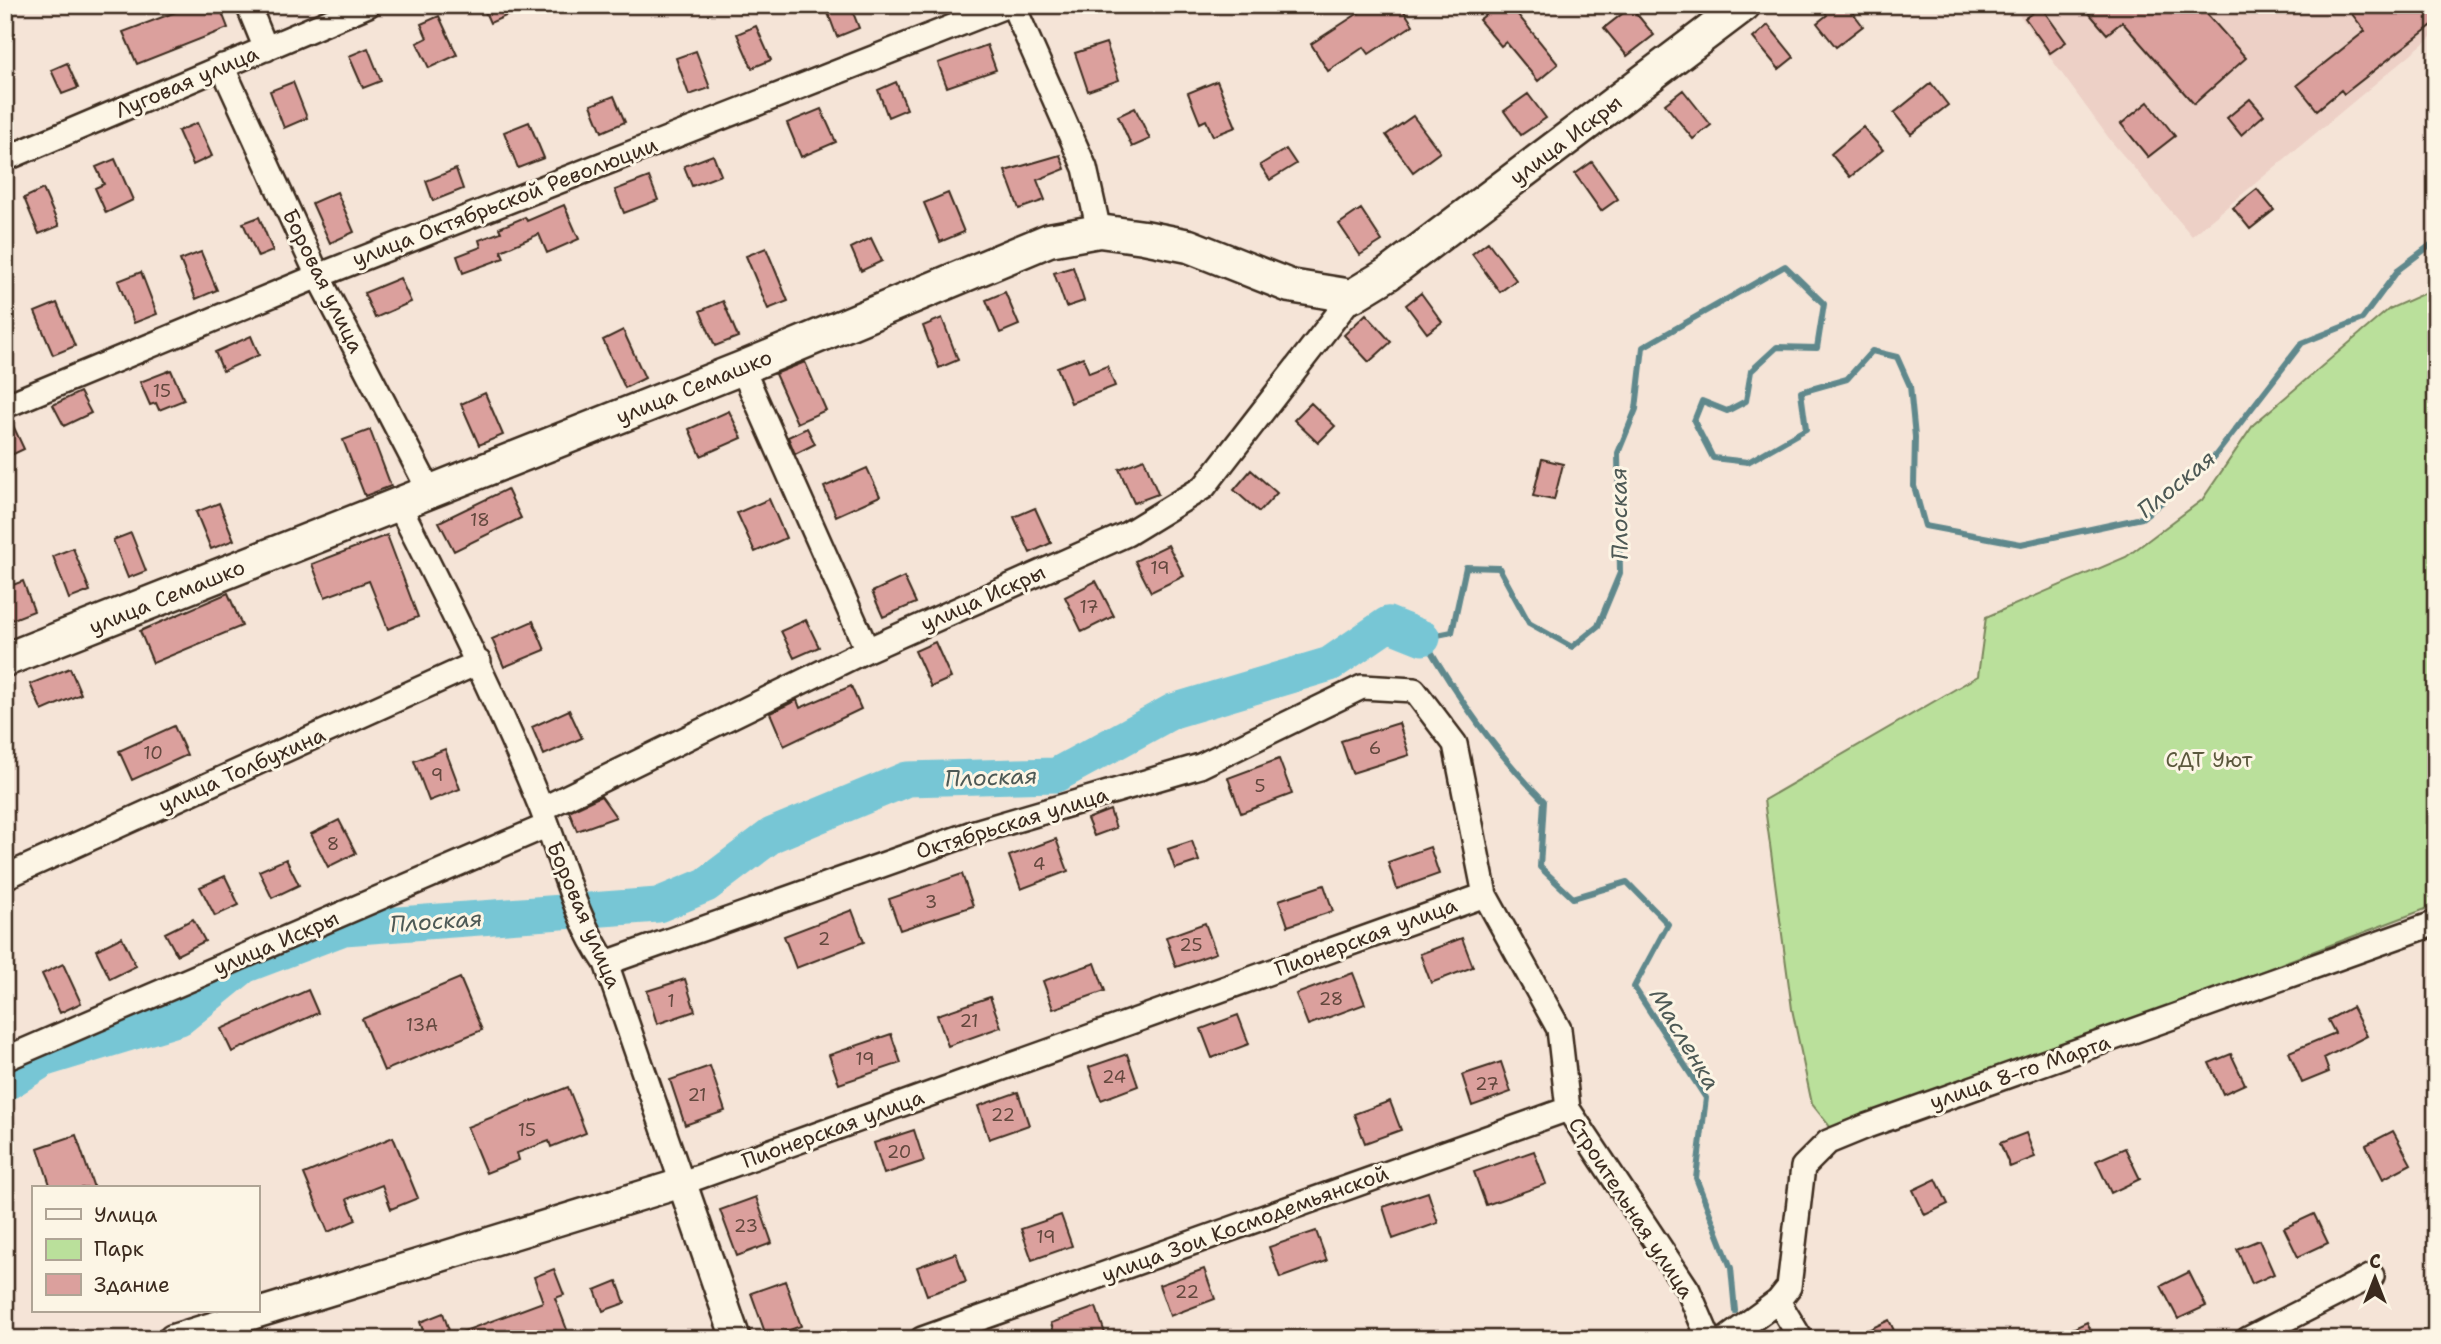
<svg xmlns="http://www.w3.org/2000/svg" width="2441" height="1344" viewBox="0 0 2441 1344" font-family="'Shantell Sans',sans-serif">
	<rect width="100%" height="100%" fill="#f5e4d7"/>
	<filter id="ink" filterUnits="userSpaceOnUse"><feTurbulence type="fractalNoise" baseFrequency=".0143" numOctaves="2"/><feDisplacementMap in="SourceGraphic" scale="14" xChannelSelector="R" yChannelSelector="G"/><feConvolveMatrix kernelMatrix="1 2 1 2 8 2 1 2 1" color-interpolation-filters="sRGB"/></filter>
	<g filter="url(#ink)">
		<path fill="#edd0c6" d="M 2012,5 L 2436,5 L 2436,33 L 2192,236 L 2111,141 Z"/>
		<path fill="#bae09b" stroke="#7a855c" stroke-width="2" d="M 2436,288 L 2436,905 L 1835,1133 L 1812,1104 L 1792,1009 L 1764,800 L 1978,676 L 1986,617 L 2126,557 L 2202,500 L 2254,424 L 2389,309 Z"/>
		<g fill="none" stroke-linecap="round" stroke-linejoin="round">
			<path stroke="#5f888c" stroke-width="6" d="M 1735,1311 L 1731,1268 L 1696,1178 L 1706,1098 L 1634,987 L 1668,924 L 1627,882 L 1573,898 L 1540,867 L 1544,801 C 1495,752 1458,698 1423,638 L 1452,632 L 1466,567 L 1499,568 L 1529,623 L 1572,647 L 1598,626 L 1620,573 L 1618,453 L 1636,409 L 1643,347 L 1785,266 L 1824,304 L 1817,348 L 1777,347 L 1751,371 L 1746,401 L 1727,411 L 1702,401 L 1694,421 L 1713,458 L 1748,462 L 1806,429 L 1801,392 L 1847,379 L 1872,351 L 1897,357 L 1910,386 L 1915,437 L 1914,486 L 1925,526 L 2021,544 L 2142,518 L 2208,465 L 2302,343 L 2362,319 L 2399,269 L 2436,241"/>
			<path stroke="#77c6d5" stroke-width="35" d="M 5,1084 L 45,1059 L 180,1018 L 244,966 L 344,928 L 658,905 L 706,885 L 772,835 L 907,779 L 1056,775 L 1173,711 L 1330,664 L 1388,624 L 1423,638"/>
		</g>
		<path fill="#dba09d" stroke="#3b2a1e" stroke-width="2" d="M 194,5 L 219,5 L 228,28 L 137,64 L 123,32 Z
			M 482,5 L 531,5 L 490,23 Z
			M 825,5 L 850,5 L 859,28 L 837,37 Z
			M 1371,5 L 1400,5 L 1413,25 L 1369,54 L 1364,47 L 1328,71 L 1311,44 Z
			M 1498,5 L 1510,5 L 1558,64 L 1538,81 L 1506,42 L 1501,46 L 1479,20 Z
			M 1820,5 L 1847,5 L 1863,26 L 1836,47 L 1817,23 L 1827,15 Z
			M 2082,5 L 2199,5 L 2246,58 L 2194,104 L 2122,22 L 2107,34 Z
			M 2345,5 L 2436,5 L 2436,22 L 2344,94 L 2341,90 L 2317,110 L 2297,85 L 2365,31 Z
			M 1631,7 L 1654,35 L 1627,56 L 1604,28 Z
			M 2041,7 L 2066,42 L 2050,53 L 2025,18 Z
			M 439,16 L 457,55 L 429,68 L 417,43 L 427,38 L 421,24 Z
			M 1768,25 L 1794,57 L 1779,69 L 1753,38 Z
			M 756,26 L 771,60 L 752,68 L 737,34 Z
			M 1106,43 L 1119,80 L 1088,91 L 1075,53 Z
			M 987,45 L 996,70 L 947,87 L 938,63 Z
			M 368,48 L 381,81 L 363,88 L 349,56 Z
			M 696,51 L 710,88 L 689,95 L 676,58 Z
			M 67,63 L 78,88 L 62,94 L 51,70 Z
			M 1217,81 L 1236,127 L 1213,136 L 1206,120 L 1200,123 L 1188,93 Z
			M 293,82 L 307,118 L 284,128 L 270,91 Z
			M 896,82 L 907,109 L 888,117 L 878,90 Z
			M 1931,83 L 1948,105 L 1911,134 L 1894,113 Z
			M 1683,90 L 1711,125 L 1693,139 L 1665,104 Z
			M 1528,94 L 1546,118 L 1521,135 L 1504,111 Z
			M 614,96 L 625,122 L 602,132 L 591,105 Z
			M 2250,99 L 2264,115 L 2241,135 L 2227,118 Z
			M 2148,102 L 2175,136 L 2148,157 L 2121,124 Z
			M 1135,108 L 1150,139 L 1132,147 L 1118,116 Z
			M 821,109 L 836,142 L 801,157 L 787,123 Z
			M 1413,116 L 1440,152 L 1413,172 L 1386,135 Z
			M 529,122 L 544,158 L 518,168 L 504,132 Z
			M 197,123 L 212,156 L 193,165 L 178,131 Z
			M 1863,127 L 1883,150 L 1850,177 L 1831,154 Z
			M 1286,149 L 1296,164 L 1270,180 L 1260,165 Z
			M 713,155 L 721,175 L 692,186 L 684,166 Z
			M 1060,155 L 1065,169 L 1037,180 L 1045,200 L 1019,209 L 1005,171 Z
			M 115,159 L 133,200 L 106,213 L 95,188 L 104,184 L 96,167 Z
			M 1592,162 L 1618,199 L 1601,211 L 1575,174 Z
			M 456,169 L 463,189 L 433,201 L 426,181 Z
			M 649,177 L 658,200 L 624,213 L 615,190 Z
			M 43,189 L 59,226 L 39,234 L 24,198 Z
			M 2257,189 L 2274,210 L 2250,229 L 2233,208 Z
			M 337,192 L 354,232 L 330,243 L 312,203 Z
			M 948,193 L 964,232 L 940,242 L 924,203 Z
			M 564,205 L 579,239 L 547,253 L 539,234 L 501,251 L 504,258 L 463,273 L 457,256 L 481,247 L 479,240 L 501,232 L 499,228 L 525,217 L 527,221 Z
			M 1361,209 L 1382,241 L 1360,255 L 1339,224 Z
			M 259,217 L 273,251 L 258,257 L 243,223 Z
			M 871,238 L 882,261 L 861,271 L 851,248 Z
			M 1488,242 L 1516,280 L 1500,292 L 1472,254 Z
			M 766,248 L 788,301 L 768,309 L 746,256 Z
			M 201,252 L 217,290 L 196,299 L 180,260 Z
			M 1073,267 L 1084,301 L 1066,307 L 1054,273 Z
			M 141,272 L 157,314 L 134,323 L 118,281 Z
			M 400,278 L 411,302 L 375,318 L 364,293 Z
			M 1005,292 L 1019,325 L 1000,333 L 986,300 Z
			M 1421,293 L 1442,322 L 1427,333 L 1406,305 Z
			M 723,301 L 738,337 L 715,346 L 700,311 Z
			M 57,303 L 75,346 L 53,355 L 35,312 Z
			M 1366,314 L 1391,342 L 1369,362 L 1344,335 Z
			M 942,318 L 958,360 L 939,368 L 923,326 Z
			M 623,330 L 645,378 L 625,388 L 603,340 Z
			M 251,336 L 259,355 L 223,371 L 215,352 Z
			M 1083,357 L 1089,373 L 1107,366 L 1115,386 L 1071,403 L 1057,367 Z
			M 805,362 L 826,410 L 797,423 L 775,374 Z
			M 171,370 L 184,400 L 159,410 L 156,403 L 150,405 L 140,382 Z
			M 80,392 L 91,413 L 64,426 L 53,405 Z
			M 485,393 L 503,435 L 479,445 L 461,404 Z
			M 1311,403 L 1335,426 L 1318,443 L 1294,420 Z
			M 729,411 L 742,438 L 701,456 L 689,429 Z
			M 10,419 L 24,449 L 5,458 L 5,420 Z
			M 807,428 L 815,444 L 795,454 L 788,437 Z
			M 370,430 L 391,486 L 365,496 L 343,440 Z
			M 1144,459 L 1158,494 L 1134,503 L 1119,469 Z
			M 1542,459 L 1563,464 L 1554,500 L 1533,496 Z
			M 867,468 L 880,496 L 836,516 L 824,487 Z
			M 1251,470 L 1277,493 L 1259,512 L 1234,490 Z
			M 507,489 L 521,518 L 454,551 L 439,522 Z
			M 769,499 L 786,538 L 755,552 L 737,513 Z
			M 219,503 L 234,540 L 211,549 L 196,512 Z
			M 1035,508 L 1051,543 L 1030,553 L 1014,517 Z
			M 131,533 L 146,571 L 128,578 L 113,540 Z
			M 387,535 L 418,617 L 388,629 L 369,581 L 325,597 L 312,564 Z
			M 1168,545 L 1184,576 L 1151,592 L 1135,561 Z
			M 73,548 L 90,591 L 69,599 L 53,556 Z
			M 904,577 L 916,603 L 883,617 L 872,592 Z
			M 23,581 L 34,611 L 11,620 L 5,605 L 5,588 Z
			M 1096,581 L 1114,616 L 1082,632 L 1065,597 Z
			M 228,593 L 242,626 L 153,663 L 140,631 Z
			M 806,620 L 819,647 L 794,658 L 781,631 Z
			M 533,621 L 545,650 L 504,667 L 492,639 Z
			M 935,642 L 951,678 L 931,687 L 915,651 Z
			M 70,668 L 81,694 L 42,711 L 30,684 Z
			M 851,686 L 861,709 L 784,746 L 770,713 L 797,700 L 800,708 Z
			M 569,710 L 582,738 L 544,755 L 532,727 Z
			M 1399,723 L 1409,755 L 1352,773 L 1341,741 Z
			M 174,726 L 187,755 L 132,780 L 119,751 Z
			M 445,749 L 460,789 L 429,801 L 414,761 Z
			M 1279,759 L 1292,794 L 1241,813 L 1228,778 Z
			M 601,796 L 616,817 L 577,831 L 569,811 Z
			M 1110,810 L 1116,828 L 1094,836 L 1087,819 Z
			M 339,820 L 356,853 L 328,867 L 311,834 Z
			M 1056,839 L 1068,871 L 1021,889 L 1009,856 Z
			M 1192,841 L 1199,861 L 1175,869 L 1168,849 Z
			M 1430,847 L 1439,874 L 1397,889 L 1388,862 Z
			M 286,859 L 299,885 L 272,898 L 259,871 Z
			M 962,874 L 973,906 L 900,930 L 889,899 Z
			M 225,876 L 239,905 L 215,916 L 200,887 Z
			M 1324,885 L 1333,911 L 1288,926 L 1279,900 Z
			M 852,910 L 864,942 L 796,968 L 784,936 Z
			M 193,919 L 205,941 L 177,955 L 165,933 Z
			M 1205,923 L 1216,953 L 1176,967 L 1166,937 Z
			M 122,937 L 136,966 L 110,979 L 96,950 Z
			M 1462,938 L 1473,967 L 1431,983 L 1420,954 Z
			M 1095,963 L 1105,991 L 1053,1009 L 1043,981 Z
			M 63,964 L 81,1003 L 60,1013 L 42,974 Z
			M 1353,973 L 1365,1004 L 1308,1025 L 1296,994 Z
			M 460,978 L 482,1030 L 384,1071 L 362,1019 Z
			M 685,979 L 695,1011 L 657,1024 L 647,991 Z
			M 308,990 L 318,1013 L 232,1052 L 221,1029 Z
			M 990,997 L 1001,1027 L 948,1046 L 937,1015 Z
			M 2352,1007 L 2367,1036 L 2324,1058 L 2329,1072 L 2302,1083 L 2289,1052 L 2335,1033 L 2328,1020 Z
			M 1238,1015 L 1249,1044 L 1212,1058 L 1201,1029 Z
			M 891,1034 L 901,1063 L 839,1084 L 829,1055 Z
			M 1127,1054 L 1138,1086 L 1101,1100 L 1089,1067 Z
			M 2231,1054 L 2245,1084 L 2223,1094 L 2209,1063 Z
			M 1501,1062 L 1511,1092 L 1472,1106 L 1462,1075 Z
			M 710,1066 L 725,1111 L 685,1125 L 670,1080 Z
			M 568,1087 L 586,1133 L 551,1147 L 549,1141 L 517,1153 L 519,1160 L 486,1173 L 467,1127 Z
			M 1018,1092 L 1029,1125 L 989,1139 L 978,1106 Z
			M 1390,1101 L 1401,1130 L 1365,1143 L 1354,1114 Z
			M 914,1130 L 924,1161 L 884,1174 L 874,1143 Z
			M 2393,1131 L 2411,1164 L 2383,1179 L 2366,1145 Z
			M 2026,1133 L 2035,1157 L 2010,1167 L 2000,1143 Z
			M 76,1135 L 94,1188 L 51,1188 L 38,1148 Z
			M 393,1137 L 418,1198 L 391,1209 L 382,1185 L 347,1199 L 356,1220 L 328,1232 L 304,1174 Z
			M 2125,1148 L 2140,1179 L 2111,1193 L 2096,1161 Z
			M 1534,1151 L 1546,1184 L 1486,1205 L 1474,1172 Z
			M 1936,1179 L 1948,1204 L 1925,1215 L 1913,1190 Z
			M 1428,1192 L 1438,1223 L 1393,1239 L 1383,1207 Z
			M 756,1197 L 772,1243 L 737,1256 L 720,1210 Z
			M 2314,1214 L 2328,1243 L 2298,1257 L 2284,1228 Z
			M 1061,1215 L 1072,1246 L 1032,1260 L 1021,1229 Z
			M 1316,1231 L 1327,1261 L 1280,1278 L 1269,1247 Z
			M 2259,1240 L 2274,1274 L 2252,1284 L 2237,1249 Z
			M 956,1253 L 966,1282 L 927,1295 L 917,1267 Z
			M 554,1269 L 564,1295 L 555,1298 L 569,1335 L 560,1339 L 426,1339 L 420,1322 L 443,1313 L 451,1336 L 543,1302 L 534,1277 Z
			M 1204,1269 L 1215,1299 L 1170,1316 L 1159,1285 Z
			M 2189,1272 L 2206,1306 L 2178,1319 L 2161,1286 Z
			M 617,1281 L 625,1303 L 603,1311 L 595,1290 Z
			M 785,1281 L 801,1326 L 767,1338 L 751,1293 Z
			M 1096,1307 L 1107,1339 L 1056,1339 L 1051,1323 Z
			M 1889,1320 L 1898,1339 L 1849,1339 Z
			M 2087,1322 L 2095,1339 L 2051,1339 Z"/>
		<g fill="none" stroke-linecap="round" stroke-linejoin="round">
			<defs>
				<path id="minor" d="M 248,5 L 266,49
					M 1013,5 L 1085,168 L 1099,231
					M 222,66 L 318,276 L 430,492
					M 5,159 L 368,5
					M 742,368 L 867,650
					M 5,406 L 318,276 L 1008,5
					M 399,505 C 449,604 498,702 540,805 C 561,857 574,917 606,963 L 682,1183 L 1485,895
					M 542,809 L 867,650 L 1127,534 L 1204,487 L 1352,296
					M 5,877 L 479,662
					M 606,963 L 975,832 L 1200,766 L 1362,687 L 1414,690 L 1455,744 L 1485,895 L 1559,1029 L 1568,1109 L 1688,1290 L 1709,1339
					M 5,1059 L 546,826
					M 1778,1301 L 1801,1339
					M 922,1339 L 1568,1109
					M 1726,1339 L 1778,1301 L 1789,1287 L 1803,1167 L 1828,1142 L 1867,1126 L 2436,923
					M 2248,1339 L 2372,1276"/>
				<path id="tertiary" d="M 173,1339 L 682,1183 L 736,1339"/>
				<path id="secondary" d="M 5,660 L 742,368 L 1049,240 L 1099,231 L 1144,237 L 1189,246 L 1290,286 L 1352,296 L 1388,274 L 1744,5"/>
			</defs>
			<use href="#minor" stroke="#3b2a1e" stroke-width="28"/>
			<use href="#tertiary" stroke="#3b2a1e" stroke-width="33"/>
			<use href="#secondary" stroke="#3b2a1e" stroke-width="37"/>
			<use href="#minor" stroke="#fcf5e5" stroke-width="23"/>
			<use href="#tertiary" stroke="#fcf5e5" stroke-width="28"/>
			<use href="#secondary" stroke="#fcf5e5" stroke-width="32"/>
		</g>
	</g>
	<g text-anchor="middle" stroke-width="6" stroke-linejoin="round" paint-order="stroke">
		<g font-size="18" fill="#63483e">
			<text x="162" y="397">15</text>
			<text x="480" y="526">18</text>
			<text x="1160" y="574">19</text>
			<text x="1089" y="613">17</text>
			<text x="1375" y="754">6</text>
			<text x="153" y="759">10</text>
			<text x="437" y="781">9</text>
			<text x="1260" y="792">5</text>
			<text x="333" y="850">8</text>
			<text x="1039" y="870">4</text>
			<text x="931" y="908">3</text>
			<text x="824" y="945">2</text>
			<text x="1191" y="951">25</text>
			<text x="1331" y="1005">28</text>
			<text x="671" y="1007">1</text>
			<text x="969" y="1027">21</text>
			<text x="422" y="1031">13А</text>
			<text x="865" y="1065">19</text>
			<text x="1114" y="1083">24</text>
			<text x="1487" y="1090">27</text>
			<text x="697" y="1101">21</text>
			<text x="1003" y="1121">22</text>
			<text x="527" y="1136">15</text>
			<text x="899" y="1158">20</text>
			<text x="746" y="1232">23</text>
			<text x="1046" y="1243">19</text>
			<text x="1187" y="1298">22</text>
		</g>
		<g font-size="21" fill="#3b2a1e" stroke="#fcf5e5">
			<text transform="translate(187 82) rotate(-23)" y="7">Луговая улица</text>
			<text transform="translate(1566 140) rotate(-37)" y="7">улица Искры</text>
			<text transform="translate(505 202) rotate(-21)" y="7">улица Октябрьской Революции</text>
			<text transform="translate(323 281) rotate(64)" y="7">Боровая улица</text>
			<text transform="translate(694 387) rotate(-22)" y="7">улица Семашко</text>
			<text transform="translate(167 597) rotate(-22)" y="7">улица Семашко</text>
			<text transform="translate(983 598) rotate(-24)" y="7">улица Искры</text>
			<text transform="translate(242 770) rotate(-24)" y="7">улица Толбухина</text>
			<text transform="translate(1012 823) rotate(-17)" y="7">Октябрьская улица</text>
			<text transform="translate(584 915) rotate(67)" y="7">Боровая улица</text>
			<text transform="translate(1366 937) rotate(-20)" y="7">Пионерская улица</text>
			<text transform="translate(276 943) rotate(-23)" y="7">улица Искры</text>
			<text transform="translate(2020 1072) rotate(-19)" y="7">улица 8-го Марта</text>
			<text transform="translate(833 1129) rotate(-20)" y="7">Пионерская улица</text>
			<text transform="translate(1631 1208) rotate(57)" y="7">Строительная улица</text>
			<text transform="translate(1245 1224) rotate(-20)" y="7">улица Зои Космодемьянской</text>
		</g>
		<g font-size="21" fill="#5b583d" stroke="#fcf5e5">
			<text x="2209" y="767">СДТ Уют</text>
		</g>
		<g font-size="23" font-style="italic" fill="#4d5955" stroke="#fcf5e5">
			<text transform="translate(2176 484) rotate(-39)" y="8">Плоская</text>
			<text transform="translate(1619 514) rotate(-91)" y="8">Плоская</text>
			<text transform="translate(991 777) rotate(-2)" y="8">Плоская</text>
			<text transform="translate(436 921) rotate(-4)" y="8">Плоская</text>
			<text transform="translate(1685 1039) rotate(59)" y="8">Масленка</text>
		</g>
	</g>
	<rect width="2441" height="1344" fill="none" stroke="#fcf5e5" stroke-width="28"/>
	<rect x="14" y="14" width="2413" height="1316" fill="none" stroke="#3b2a1e" stroke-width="2.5" filter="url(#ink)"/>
	<rect x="32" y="1186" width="228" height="126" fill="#fcf5e5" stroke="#afa495" stroke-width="2"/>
	<rect x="46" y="1209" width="35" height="10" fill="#fcf5e5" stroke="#afa495" stroke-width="2"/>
	<text x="94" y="1222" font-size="21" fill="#3b2a1e">Улица</text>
	<rect x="46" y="1239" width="35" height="21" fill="#bae09b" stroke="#afa495" stroke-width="2"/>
	<text x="94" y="1256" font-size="21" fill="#3b2a1e">Парк</text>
	<rect x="46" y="1274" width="35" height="21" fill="#dba09d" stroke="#afa495" stroke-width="2"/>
	<text x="94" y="1292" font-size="21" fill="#3b2a1e">Здание</text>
	<g transform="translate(2375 1278)" stroke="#fcf5e5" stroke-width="5" paint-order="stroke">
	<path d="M0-5L12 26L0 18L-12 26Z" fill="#3b2a1e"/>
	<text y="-10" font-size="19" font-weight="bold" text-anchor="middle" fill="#3b2a1e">С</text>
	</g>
</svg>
